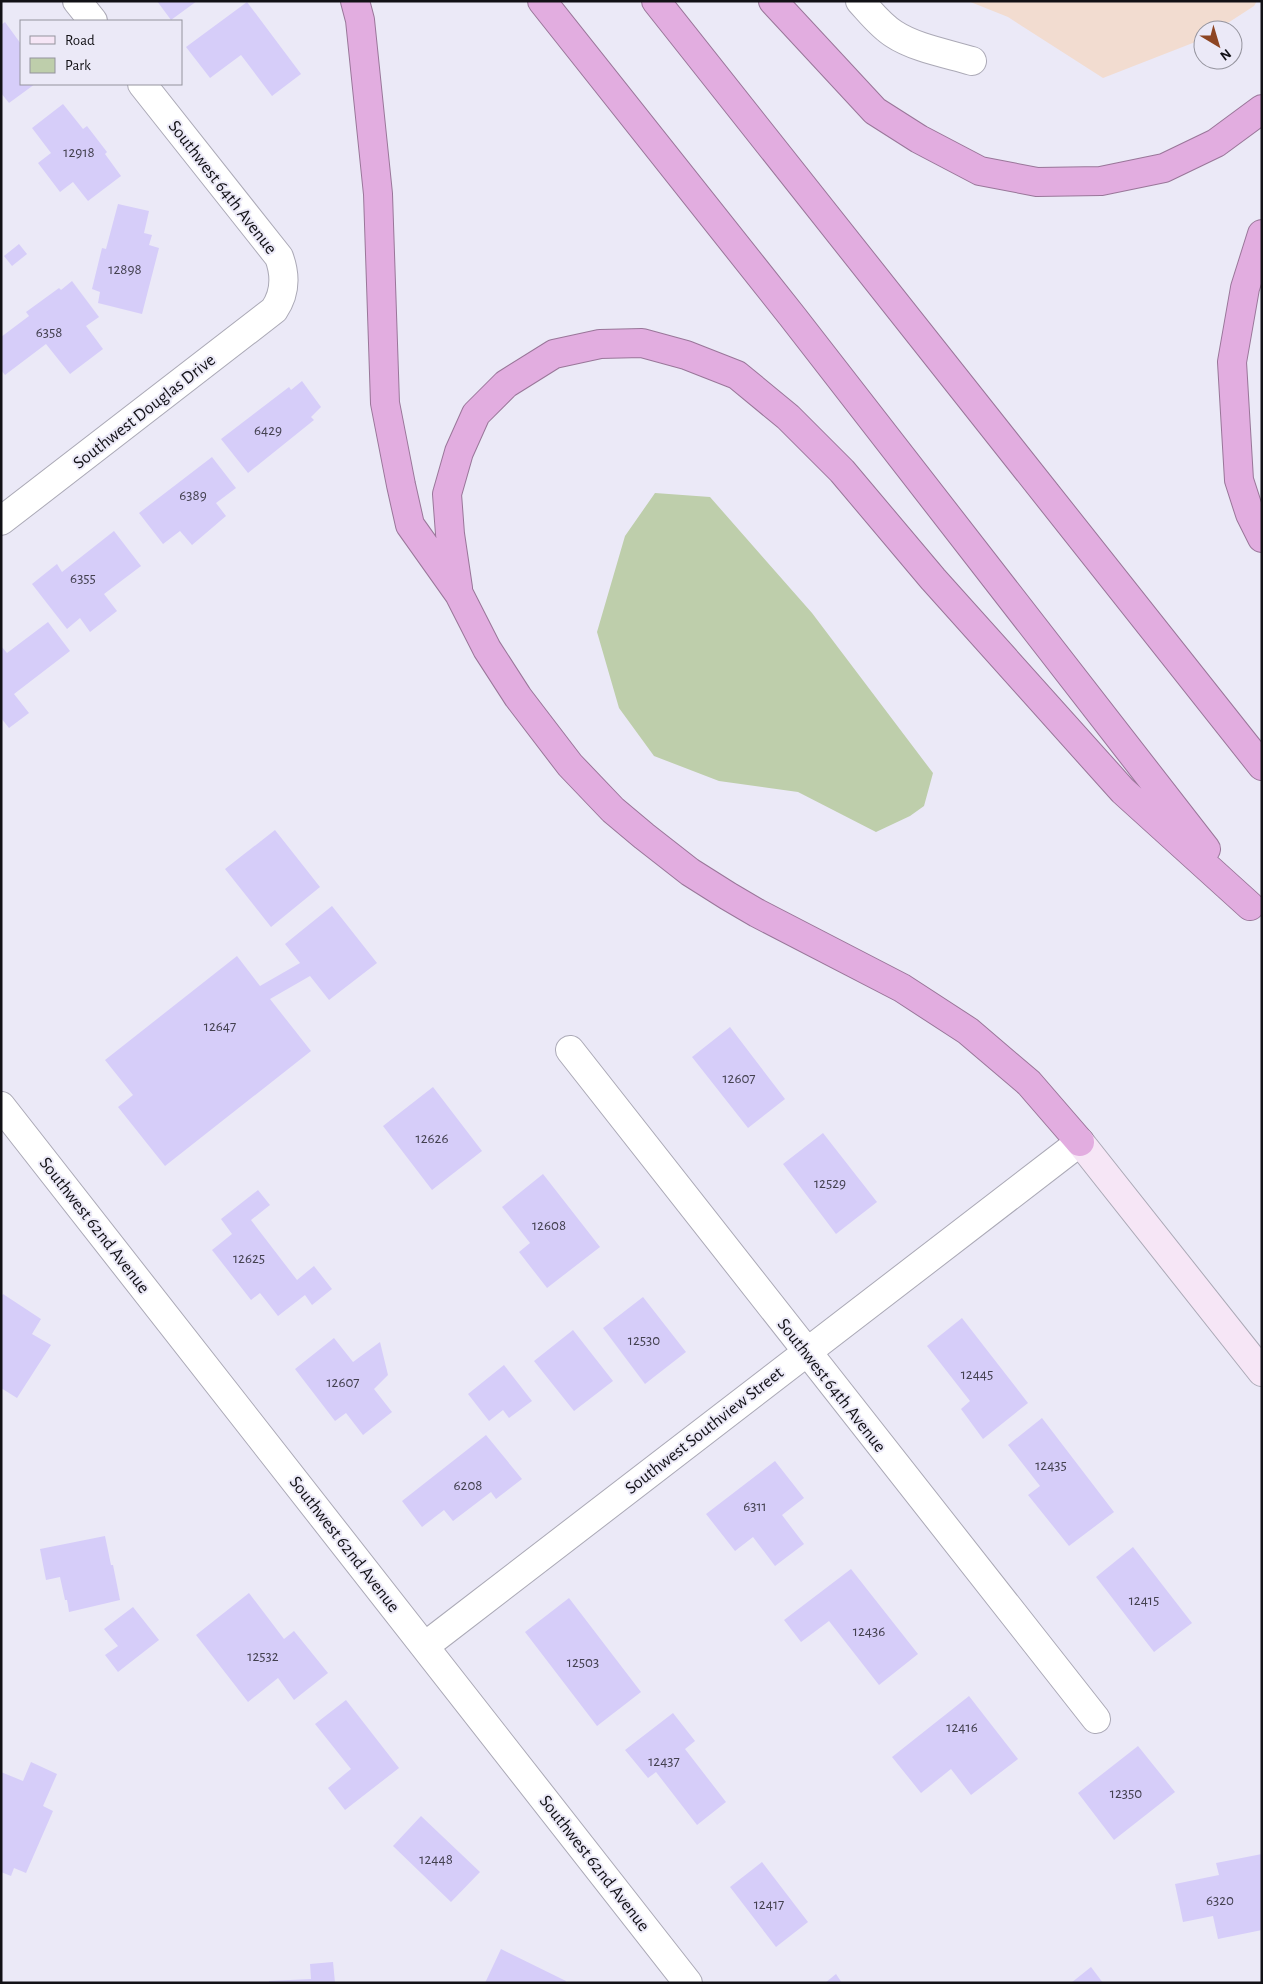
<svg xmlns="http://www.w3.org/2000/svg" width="1263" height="1984" viewBox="0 0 1263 1984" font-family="'Alegreya Sans',sans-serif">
	<rect width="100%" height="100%" fill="#ebe9f7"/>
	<path fill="#f2dcd0" d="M 968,1 L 1257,1 L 1254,6 L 1217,30 L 1203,30 L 1203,39 L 1103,78 L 1008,17 Z"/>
	<path fill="#beceab" d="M 655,493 L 710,497 L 812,613 L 933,773 L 924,806 L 910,816 L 876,832 L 798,792 L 719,781 L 654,756 L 619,708 L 597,632 L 625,536 Z"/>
	<path fill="#d6cdf9" d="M 157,1 L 197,1 L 171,20 Z
		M 247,2 L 301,74 L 272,96 L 241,55 L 210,78 L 186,47 Z
		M 5,22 L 21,44 L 21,84 L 35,84 L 9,103 L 1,93 L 1,25 Z
		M 63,104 L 83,129 L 87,126 L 107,152 L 105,154 L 121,176 L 88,201 L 73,182 L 60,192 L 38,163 L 51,153 L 32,128 Z
		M 118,204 L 149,211 L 144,233 L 152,235 L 149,245 L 159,248 L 142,314 L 98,303 L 100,292 L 92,289 L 102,248 L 106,249 Z
		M 19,244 L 27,254 L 12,266 L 4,256 Z
		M 72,281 L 99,317 L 86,326 L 103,349 L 70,374 L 46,344 L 5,375 L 1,370 L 1,337 L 29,316 L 26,312 L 59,288 L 61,290 Z
		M 302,381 L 321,407 L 311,417 L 314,420 L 248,473 L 221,439 L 289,387 L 291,390 Z
		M 212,457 L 236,488 L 216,503 L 226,516 L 192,545 L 180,531 L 163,544 L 139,513 Z
		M 114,531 L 141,566 L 104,594 L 117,611 L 90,632 L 80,618 L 67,629 L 32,584 L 57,564 L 62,572 Z
		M 48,622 L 70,651 L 14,694 L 29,713 L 9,728 L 1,718 L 1,646 L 7,653 Z
		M 275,830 L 320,887 L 271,927 L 225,869 Z
		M 332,906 L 377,963 L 329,1000 L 310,976 L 270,999 L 311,1051 L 165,1166 L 118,1107 L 133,1095 L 105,1060 L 237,956 L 260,986 L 300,963 L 285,944 Z
		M 730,1027 L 785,1099 L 748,1128 L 692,1057 Z
		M 433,1087 L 482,1151 L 432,1190 L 383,1126 Z
		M 823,1133 L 877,1202 L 836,1234 L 783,1164 Z
		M 543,1174 L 600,1247 L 547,1288 L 519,1252 L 530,1243 L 502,1207 Z
		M 258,1190 L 270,1205 L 251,1220 L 297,1280 L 314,1266 L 332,1289 L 312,1305 L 305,1295 L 278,1316 L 260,1293 L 251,1300 L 212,1250 L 232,1234 L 221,1219 Z
		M 3,1294 L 41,1319 L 32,1334 L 51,1345 L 17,1398 L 1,1388 L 1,1297 Z
		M 643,1297 L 686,1352 L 645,1384 L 603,1328 Z
		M 962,1318 L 1028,1403 L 983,1439 L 961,1409 L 970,1401 L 927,1346 Z
		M 573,1330 L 613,1381 L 574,1411 L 534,1361 Z
		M 334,1338 L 353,1362 L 380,1342 L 388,1375 L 374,1389 L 392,1412 L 363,1435 L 346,1413 L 335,1421 L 295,1369 Z
		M 504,1365 L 532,1401 L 509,1418 L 503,1410 L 489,1421 L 468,1394 Z
		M 1042,1418 L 1114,1512 L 1069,1546 L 1028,1495 L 1040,1486 L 1008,1445 Z
		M 486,1435 L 522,1479 L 496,1499 L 491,1492 L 453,1521 L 444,1510 L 422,1527 L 402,1501 Z
		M 775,1461 L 804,1498 L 782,1515 L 804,1544 L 775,1566 L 753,1537 L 735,1551 L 706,1514 Z
		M 105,1536 L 111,1565 L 113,1565 L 120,1600 L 69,1612 L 67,1600 L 65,1600 L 60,1577 L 46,1580 L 40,1549 Z
		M 1133,1547 L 1192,1623 L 1154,1652 L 1096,1577 Z
		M 851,1569 L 918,1654 L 879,1685 L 829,1621 L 801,1642 L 784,1620 Z
		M 249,1593 L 284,1639 L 294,1631 L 328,1673 L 294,1700 L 278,1678 L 248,1702 L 196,1635 Z
		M 569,1598 L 641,1692 L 597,1726 L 525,1632 Z
		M 133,1607 L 159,1640 L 118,1672 L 105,1655 L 118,1646 L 104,1629 Z
		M 969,1696 L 1018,1759 L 971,1795 L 951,1769 L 921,1793 L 892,1757 Z
		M 346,1700 L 399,1768 L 345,1810 L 328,1788 L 351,1769 L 315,1724 Z
		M 673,1713 L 695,1741 L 685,1749 L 726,1802 L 697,1825 L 656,1772 L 648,1778 L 625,1750 Z
		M 1138,1746 L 1175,1792 L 1114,1840 L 1078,1793 Z
		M 31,1762 L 57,1774 L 43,1806 L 53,1811 L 26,1873 L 14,1868 L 11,1876 L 1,1872 L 1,1772 L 23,1781 Z
		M 421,1816 L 480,1872 L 451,1902 L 393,1846 Z
		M 1262,1854 L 1262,1930 L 1218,1939 L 1213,1916 L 1183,1922 L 1175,1884 L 1219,1875 L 1216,1863 Z
		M 762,1862 L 808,1922 L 776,1947 L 730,1887 Z
		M 501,1949 L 566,1981 L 565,1983 L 485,1983 Z
		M 333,1962 L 335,1983 L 269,1983 L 269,1981 L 311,1979 L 310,1964 Z
		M 1091,1967 L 1103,1983 L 1071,1983 Z
		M 836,1974 L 842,1983 L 825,1983 Z"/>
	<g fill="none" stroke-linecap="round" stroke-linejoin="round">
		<defs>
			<path id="minor" d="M 77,1 L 93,21
				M 860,1 C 871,13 881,26 894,34 C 915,48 949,54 972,61
				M 1,521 L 274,310 C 285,294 286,276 279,257 L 142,84
				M 570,1050 L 1096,1719
				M 1,1106 L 688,1983
				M 425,1646 L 1080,1142"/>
			<path id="secondary" d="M 1080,1142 L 1262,1372"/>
			<path id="motorway" d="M 355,1 L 360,20 L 378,194 L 385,403 L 401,485 L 410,525 L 459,594 L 487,649 L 518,697 L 570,765 L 613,810 L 644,836 L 690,872 L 728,896 L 757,913 L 902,988 L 968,1031 L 1029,1083 L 1080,1142
				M 542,1 L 792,316 L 1206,849
				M 656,1 L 1262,766
				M 773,1 L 875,111 L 919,139 L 980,171 L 1037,182 L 1101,181 L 1164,168 L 1216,143 L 1262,109
				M 1262,234 L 1245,288 L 1232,362 L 1239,480 L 1250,514 L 1262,538
				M 458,588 L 450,534 L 447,494 L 459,452 L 476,414 L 506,384 L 554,354 L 600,344 L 642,343 L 686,355 L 737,375 L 788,417 L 842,471 L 933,579 L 1123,791 L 1250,906"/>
		</defs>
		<use href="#minor" stroke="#aba9b6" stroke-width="30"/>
		<use href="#secondary" stroke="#aba9b6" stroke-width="30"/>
		<use href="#motorway" stroke="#997699" stroke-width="30"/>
		<use href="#minor" stroke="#fff" stroke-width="28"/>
		<use href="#secondary" stroke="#f6e6f6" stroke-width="28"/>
		<use href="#motorway" stroke="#e2ade0" stroke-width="28"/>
	</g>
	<g text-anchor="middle" stroke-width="4" stroke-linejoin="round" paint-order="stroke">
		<g font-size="15" fill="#43404f">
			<text x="79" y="157">12918</text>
			<text x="125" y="274">12898</text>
			<text x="49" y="337">6358</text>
			<text x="268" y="435">6429</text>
			<text x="193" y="500">6389</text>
			<text x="83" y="583">6355</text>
			<text x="220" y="1031">12647</text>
			<text x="739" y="1083">12607</text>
			<text x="432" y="1143">12626</text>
			<text x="830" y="1188">12529</text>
			<text x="549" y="1230">12608</text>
			<text x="249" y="1263">12625</text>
			<text x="644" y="1345">12530</text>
			<text x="977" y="1379">12445</text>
			<text x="343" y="1387">12607</text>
			<text x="1051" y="1470">12435</text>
			<text x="468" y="1490">6208</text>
			<text x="755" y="1511">6311</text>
			<text x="1144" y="1605">12415</text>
			<text x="869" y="1636">12436</text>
			<text x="263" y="1661">12532</text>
			<text x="583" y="1667">12503</text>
			<text x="962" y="1732">12416</text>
			<text x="664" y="1766">12437</text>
			<text x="1126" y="1798">12350</text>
			<text x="436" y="1864">12448</text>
			<text x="1220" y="1905">6320</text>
			<text x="769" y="1909">12417</text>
		</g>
		<g font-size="18" fill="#121116" stroke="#ebe9f7">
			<text transform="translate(223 187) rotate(52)" y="6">Southwest 64th Avenue</text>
			<text transform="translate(144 411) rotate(-38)" y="6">Southwest Douglas Drive</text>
			<text transform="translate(95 1225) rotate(52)" y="6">Southwest 62nd Avenue</text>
			<text transform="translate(832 1385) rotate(52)" y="6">Southwest 64th Avenue</text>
			<text transform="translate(704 1430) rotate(-38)" y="6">Southwest Southview Street</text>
			<text transform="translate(345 1544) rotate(52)" y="6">Southwest 62nd Avenue</text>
			<text transform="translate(595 1863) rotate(52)" y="6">Southwest 62nd Avenue</text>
		</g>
	</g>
	<rect width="1263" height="1984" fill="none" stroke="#121116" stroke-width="5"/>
	<rect x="20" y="20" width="162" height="65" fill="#ebe9f7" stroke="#94939d"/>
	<rect x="30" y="36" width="25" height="8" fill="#f6e6f6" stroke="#94939d"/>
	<text x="65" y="45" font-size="15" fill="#121116">Road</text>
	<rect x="30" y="58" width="25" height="15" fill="#beceab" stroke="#94939d"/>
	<text x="65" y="70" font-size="15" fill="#121116">Park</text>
	<g transform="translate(1218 45) rotate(142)"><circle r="24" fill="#ebe9f7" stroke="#94939d"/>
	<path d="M0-4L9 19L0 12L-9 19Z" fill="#8d4523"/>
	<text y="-8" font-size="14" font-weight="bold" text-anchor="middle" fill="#121116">N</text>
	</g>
</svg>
